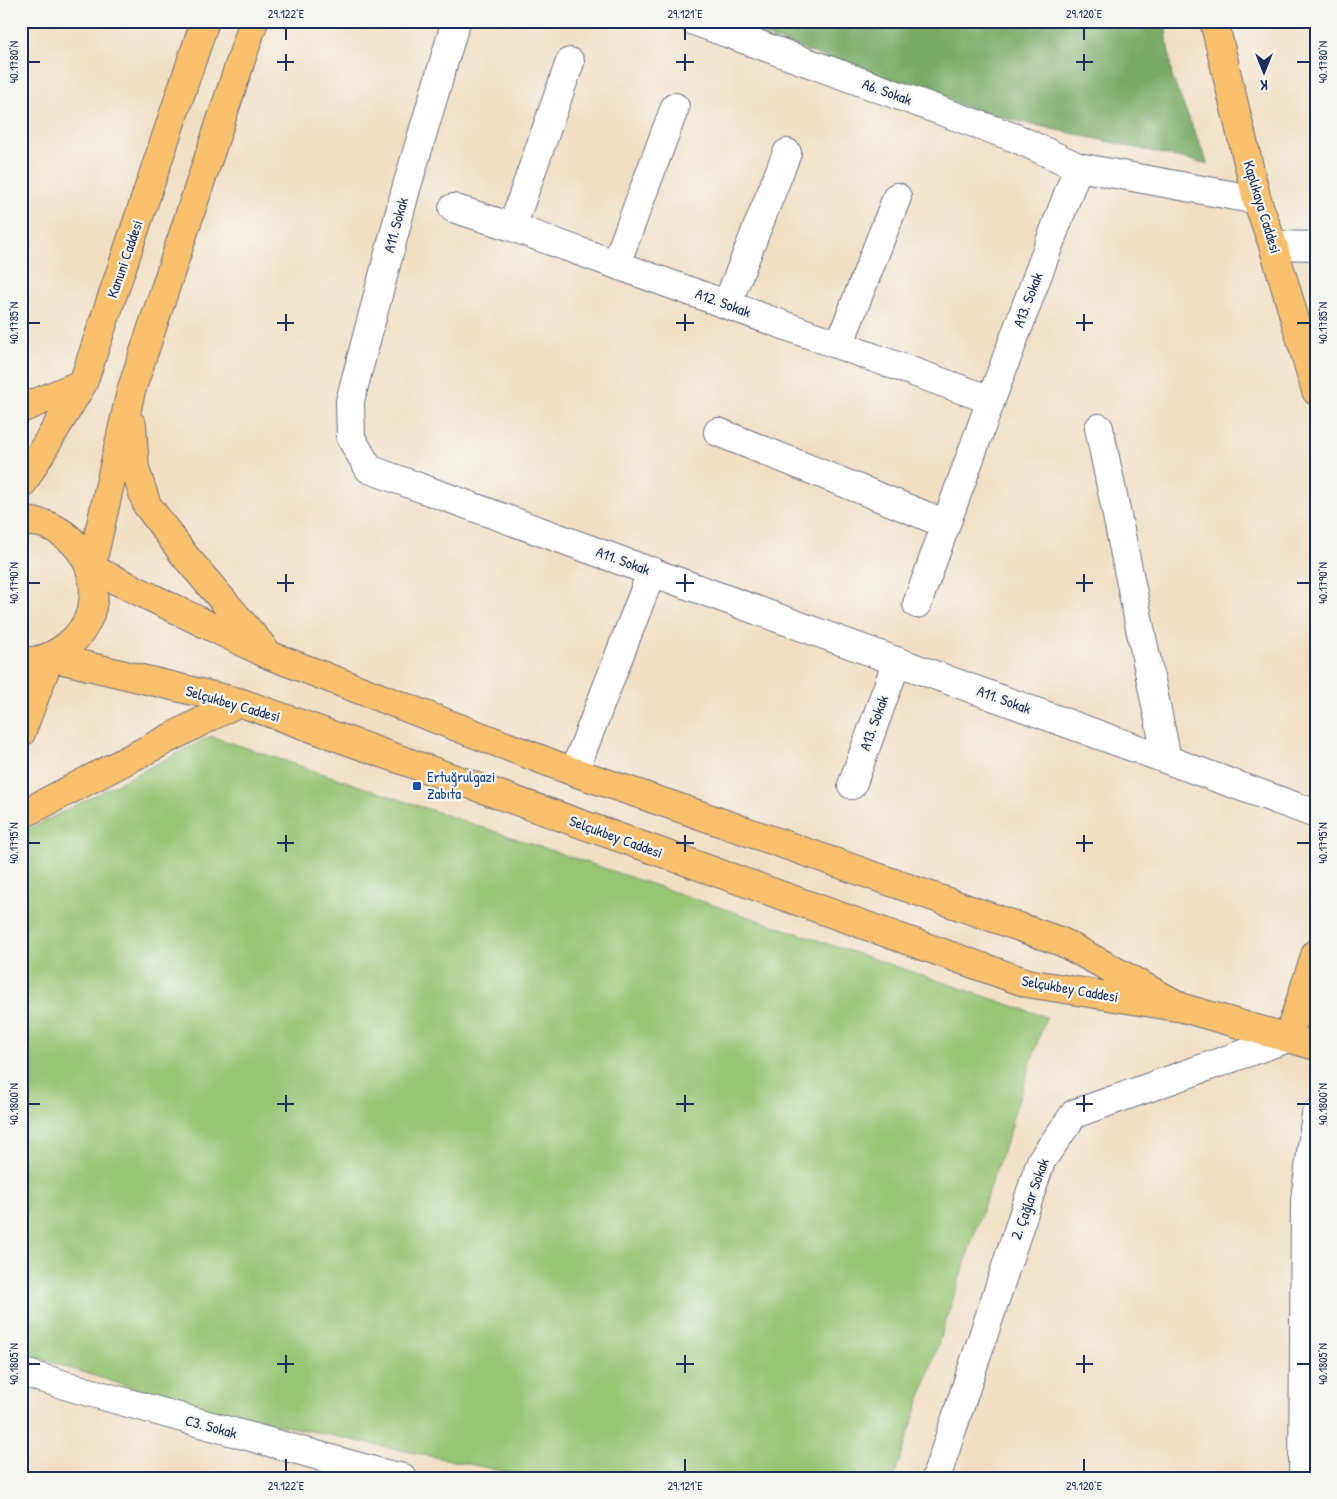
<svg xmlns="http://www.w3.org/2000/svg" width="1337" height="1499" viewBox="0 0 1337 1499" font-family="'Patrick Hand',sans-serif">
	<rect width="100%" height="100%" fill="#f6f6f2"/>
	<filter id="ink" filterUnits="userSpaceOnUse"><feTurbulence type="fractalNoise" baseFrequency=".02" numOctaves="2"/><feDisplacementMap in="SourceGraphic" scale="10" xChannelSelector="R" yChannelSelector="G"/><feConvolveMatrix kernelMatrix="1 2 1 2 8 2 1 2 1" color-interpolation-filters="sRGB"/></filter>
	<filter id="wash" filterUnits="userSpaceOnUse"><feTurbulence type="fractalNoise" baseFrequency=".0096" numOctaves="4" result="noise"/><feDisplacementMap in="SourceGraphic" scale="20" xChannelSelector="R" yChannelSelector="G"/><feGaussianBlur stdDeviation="1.12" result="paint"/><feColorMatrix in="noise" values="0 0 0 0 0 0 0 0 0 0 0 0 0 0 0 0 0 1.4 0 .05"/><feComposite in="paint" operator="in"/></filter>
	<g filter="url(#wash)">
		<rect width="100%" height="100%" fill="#f2dfc3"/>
		<path fill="#96c573" stroke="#587a68" d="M 211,736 L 1046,1017 L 1011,1123 L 1013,1124 L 993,1177 L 894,1478 L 536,1478 L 194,1407 L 21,1353 L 21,833 Z"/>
		<path fill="#78aa65" stroke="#4a6c62" d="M 723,21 L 1165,21 L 1172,77 L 1208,164 L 985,114 Z"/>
	</g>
	<g filter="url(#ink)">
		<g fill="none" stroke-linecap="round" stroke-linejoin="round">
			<defs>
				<path id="minor" d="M 456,21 L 406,189 L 350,401 L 351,438 L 369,469 L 1316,814
					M 694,21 L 1018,139 L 1078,167
					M 453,208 L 512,227 L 991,400
					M 512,227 L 570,62
					M 1273,245 L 1316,246
					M 616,264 L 675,107
					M 727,304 L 787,153
					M 839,345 L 897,197
					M 1099,428 L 1167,759
					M 718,432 L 946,524
					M 917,604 L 991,400 L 1078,167 L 1257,200
					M 574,772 L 652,571
					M 852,785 L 897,661
					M 21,1372 L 78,1389 L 381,1473 L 403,1478
					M 936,1478 L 1041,1161 L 1074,1114 L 1288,1038
					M 1303,1478 L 1305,1200 L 1316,1114"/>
				<path id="major" d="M 254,21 L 131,391 L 91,568 L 269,655 L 574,772 L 677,807 L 1062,942 L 1183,1008
					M 1214,21 L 1257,200 L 1273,245 L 1316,391
					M 21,409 L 83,383
					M 132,425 L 135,469 L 147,505 L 185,556 L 262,646
					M 21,486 L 83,383 L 205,21
					M 21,521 C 29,522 37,522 44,524 C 103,545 112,620 58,652 C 47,659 33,662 21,661
					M 21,733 L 50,657 L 239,702 L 1027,983 L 1183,1008 L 1316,1046
					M 21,815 L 239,702
					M 1288,1038 L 1316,953"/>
			</defs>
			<use href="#minor" stroke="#666d81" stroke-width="30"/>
			<use href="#major" stroke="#666d81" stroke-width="30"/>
			<use href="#minor" stroke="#fff" stroke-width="28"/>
			<use href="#major" stroke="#f8bf6c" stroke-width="28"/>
		</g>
	</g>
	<path fill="none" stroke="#1b2f5e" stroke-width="2" d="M 286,28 L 286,40M 685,28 L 685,40M 1084,28 L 1084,40M 286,54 L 286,71M 685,54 L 685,71M 1084,54 L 1084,71M 28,62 L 40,62M 277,62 L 294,62M 676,62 L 694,62M 1076,62 L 1093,62M 1297,62 L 1310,62M 286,314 L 286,331M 685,314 L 685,331M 1084,314 L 1084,331M 28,323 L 40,323M 277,323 L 294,323M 676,323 L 694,323M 1076,323 L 1093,323M 1297,323 L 1310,323M 286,574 L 286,592M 685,574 L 685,592M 1084,574 L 1084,592M 28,583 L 40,583M 277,583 L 294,583M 676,583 L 694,583M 1076,583 L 1093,583M 1297,583 L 1310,583M 286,835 L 286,852M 685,835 L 685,852M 1084,835 L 1084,852M 28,843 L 40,843M 277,843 L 294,843M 676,843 L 694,843M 1076,843 L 1093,843M 1297,843 L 1310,843M 286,1095 L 286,1112M 685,1095 L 685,1112M 1084,1095 L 1084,1112M 28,1104 L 40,1104M 277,1104 L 294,1104M 676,1104 L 694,1104M 1076,1104 L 1093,1104M 1297,1104 L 1310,1104M 286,1355 L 286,1373M 685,1355 L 685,1373M 1084,1355 L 1084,1373M 28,1364 L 40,1364M 277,1364 L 294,1364M 676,1364 L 694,1364M 1076,1364 L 1093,1364M 1297,1364 L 1310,1364M 286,1459 L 286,1472M 685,1459 L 685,1472M 1084,1459 L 1084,1472"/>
	<rect fill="#1a4fb4" stroke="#f6f6f2" stroke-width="2" x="412" y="781" width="10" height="10" rx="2.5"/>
	<g text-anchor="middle" stroke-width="4.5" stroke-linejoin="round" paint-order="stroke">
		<g font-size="15" fill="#1b2f5e" stroke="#f6f6f2">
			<text transform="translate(887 92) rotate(20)" y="5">A6. Sokak</text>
			<text transform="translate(1262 207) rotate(73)" y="5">Kaplıkaya Caddesi</text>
			<text transform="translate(396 225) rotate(-75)" y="5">A11. Sokak</text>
			<text transform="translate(125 259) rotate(-71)" y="5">Kanuni Caddesi</text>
			<text transform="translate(1028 300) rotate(-69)" y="5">A13. Sokak</text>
			<text transform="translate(723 303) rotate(20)" y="5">A12. Sokak</text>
			<text transform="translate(623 561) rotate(20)" y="5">A11. Sokak</text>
			<text transform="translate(1004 700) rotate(20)" y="5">A11. Sokak</text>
			<text transform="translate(233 704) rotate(16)" y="5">Selçukbey Caddesi</text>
			<text transform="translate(874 723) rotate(-70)" y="5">A13. Sokak</text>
			<text transform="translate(616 837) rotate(20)" y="5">Selçukbey Caddesi</text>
			<text transform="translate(1070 989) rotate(10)" y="5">Selçukbey Caddesi</text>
			<text transform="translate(1030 1199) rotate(-70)" y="5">2. Çağlar Sokak</text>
			<text transform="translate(211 1427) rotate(15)" y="5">C3. Sokak</text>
		</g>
		<g font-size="15" fill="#164399" stroke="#f6f6f2" text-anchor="start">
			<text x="427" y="782">Ertuğrulgazi<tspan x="427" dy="17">Zabıta</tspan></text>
		</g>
	</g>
	<rect width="1337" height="1499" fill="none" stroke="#f6f6f2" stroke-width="55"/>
	<g transform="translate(1264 72) rotate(180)" stroke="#f6f6f2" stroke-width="4" paint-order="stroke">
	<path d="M0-4L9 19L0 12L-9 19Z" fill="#1b2f5e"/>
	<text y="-8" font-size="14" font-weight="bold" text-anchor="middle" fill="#1b2f5e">K</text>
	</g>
	<rect x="28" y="28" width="1282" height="1444" fill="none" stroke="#1b2f5e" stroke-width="2"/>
	<g font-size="12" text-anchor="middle" fill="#1b2f5e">
		<text x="286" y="18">29.122°E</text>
		<text x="685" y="18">29.121°E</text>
		<text x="1084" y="18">29.120°E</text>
		<text transform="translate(1323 62) rotate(-90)" y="4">40.1780°N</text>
		<text transform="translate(14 62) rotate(-90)" y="4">40.1780°N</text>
		<text transform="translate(1323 323) rotate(-90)" y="4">40.1785°N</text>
		<text transform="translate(14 323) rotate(-90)" y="4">40.1785°N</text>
		<text transform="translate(1323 583) rotate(-90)" y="4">40.1790°N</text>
		<text transform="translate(14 583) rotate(-90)" y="4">40.1790°N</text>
		<text transform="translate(1323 843) rotate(-90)" y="4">40.1795°N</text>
		<text transform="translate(14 843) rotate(-90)" y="4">40.1795°N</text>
		<text transform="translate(1323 1104) rotate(-90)" y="4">40.1800°N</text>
		<text transform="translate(14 1104) rotate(-90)" y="4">40.1800°N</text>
		<text transform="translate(1323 1364) rotate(-90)" y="4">40.1805°N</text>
		<text transform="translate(14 1364) rotate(-90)" y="4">40.1805°N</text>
		<text x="286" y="1490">29.122°E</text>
		<text x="685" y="1490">29.121°E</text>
		<text x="1084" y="1490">29.120°E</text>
	</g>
</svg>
